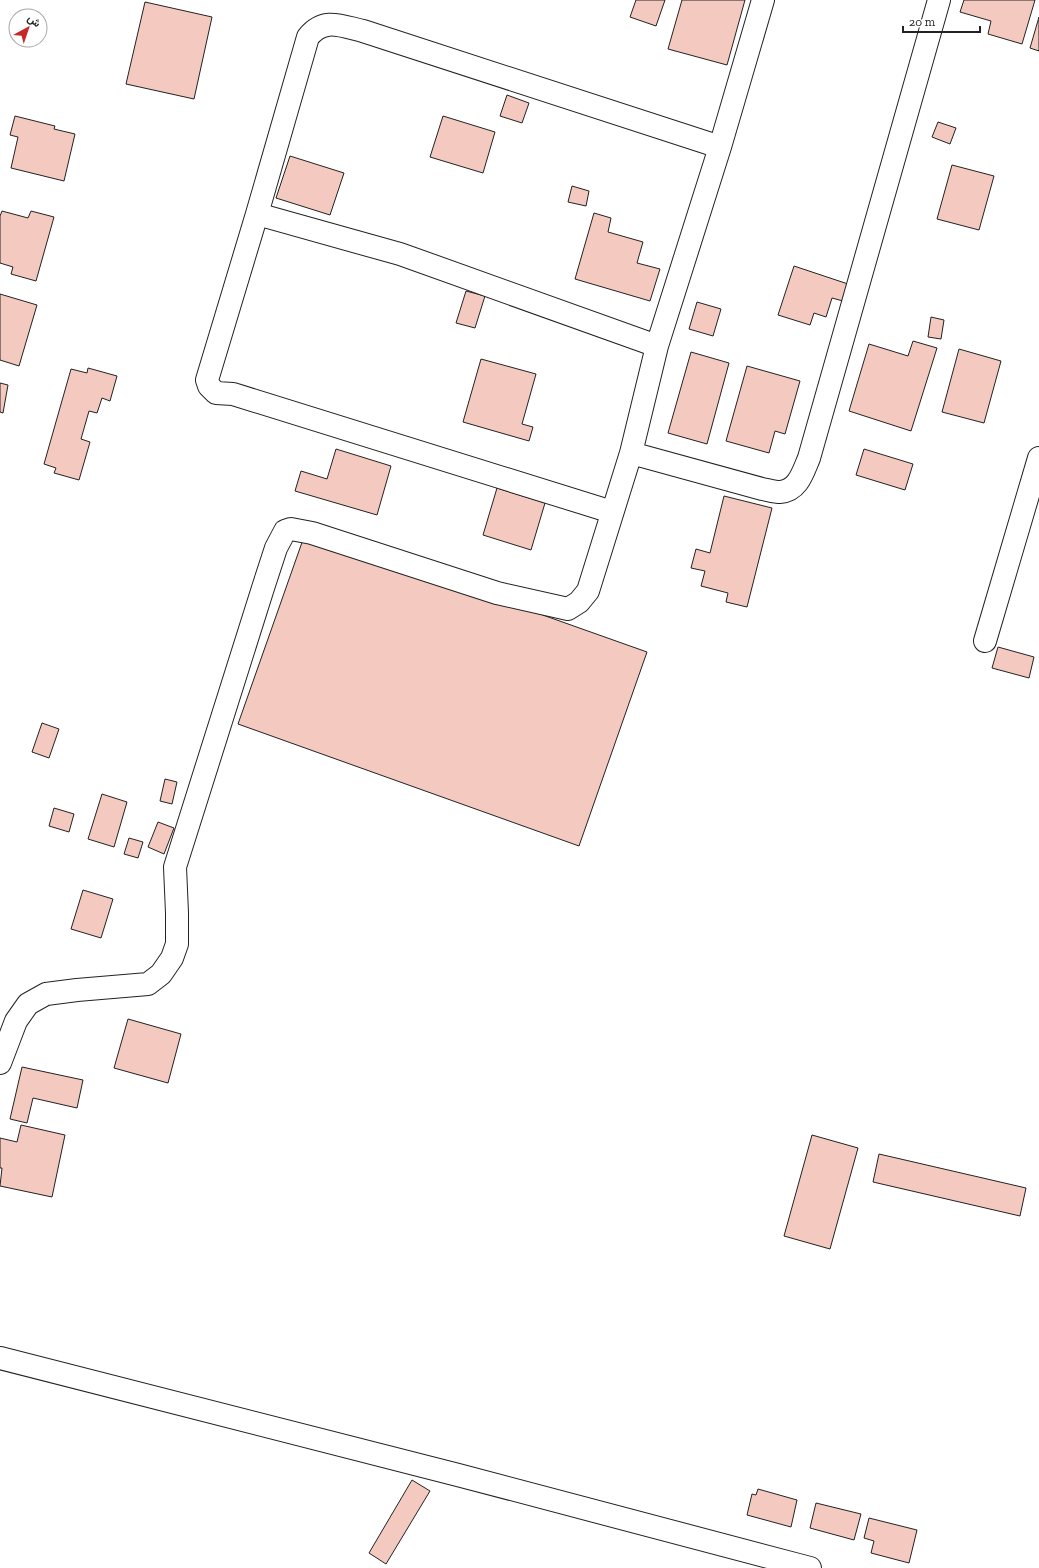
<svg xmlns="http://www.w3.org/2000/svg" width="1039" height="1568" viewBox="0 0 1039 1568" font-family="'Zilla Slab',Vazirmatn,serif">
	<rect width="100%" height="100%" fill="#fff"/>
	<path fill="#f3c9c0" stroke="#222" d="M 636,0 L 665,0 L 656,26 L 630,17 Z
		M 682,0 L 745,0 L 727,65 L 668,49 Z
		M 964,0 L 1035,0 L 1022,44 L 988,34 L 991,21 L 960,12 Z
		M 145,2 L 212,17 L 194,99 L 126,84 Z
		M 1039,17 L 1039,51 L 1030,48 Z
		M 507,95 L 529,103 L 522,123 L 500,116 Z
		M 15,116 L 55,126 L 54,129 L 75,134 L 64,181 L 11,168 L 18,137 L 10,135 Z
		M 443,116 L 495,132 L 483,173 L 430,157 Z
		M 938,122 L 956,128 L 950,144 L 932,137 Z
		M 290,156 L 344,173 L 330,215 L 276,198 Z
		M 952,165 L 994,176 L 979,230 L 937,219 Z
		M 572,186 L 589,191 L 586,206 L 568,202 Z
		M 2,211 L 28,218 L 31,211 L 54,217 L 36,281 L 11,274 L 13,267 L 0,263 L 0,216 Z
		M 594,213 L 611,218 L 608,232 L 643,242 L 637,263 L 660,269 L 650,301 L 575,279 Z
		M 794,266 L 848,284 L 843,301 L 832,298 L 826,317 L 814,313 L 810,325 L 778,315 Z
		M 466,291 L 485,296 L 475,328 L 456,323 Z
		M 0,294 L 37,305 L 19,366 L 0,360 Z
		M 697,302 L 721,309 L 713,336 L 689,329 Z
		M 931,317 L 944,320 L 941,339 L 928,337 Z
		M 913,341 L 937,348 L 911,431 L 849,411 L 869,344 L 908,356 Z
		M 959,349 L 1001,361 L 984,423 L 942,412 Z
		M 691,352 L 729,363 L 707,444 L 668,433 Z
		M 481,359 L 536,374 L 522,424 L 533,427 L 529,441 L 463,422 Z
		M 747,366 L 800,381 L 785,434 L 775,431 L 769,453 L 726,441 Z
		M 88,368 L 117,376 L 110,401 L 102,398 L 97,413 L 89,411 L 81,439 L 90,442 L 79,480 L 54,473 L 56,468 L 44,464 L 71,369 L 87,373 Z
		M 0,383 L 8,385 L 3,413 L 0,412 Z
		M 336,449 L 391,466 L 377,515 L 295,491 L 301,471 L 327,479 Z
		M 864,449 L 913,464 L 905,490 L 856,475 Z
		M 497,488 L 545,503 L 531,550 L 483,535 Z
		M 724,496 L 772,508 L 747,607 L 726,602 L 728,593 L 701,586 L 705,571 L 691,568 L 696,549 L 710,553 Z
		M 306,531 L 647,652 L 579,846 L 238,724 Z
		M 998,647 L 1034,657 L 1029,678 L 992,668 Z
		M 42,723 L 59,729 L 49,758 L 32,752 Z
		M 165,779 L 177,782 L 172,804 L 160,801 Z
		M 102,794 L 127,802 L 114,847 L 88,839 Z
		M 54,808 L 74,814 L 69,832 L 49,826 Z
		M 158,822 L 174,828 L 164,854 L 148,847 Z
		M 129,838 L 143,842 L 138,858 L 124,854 Z
		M 83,890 L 113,899 L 101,938 L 71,929 Z
		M 128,1019 L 181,1034 L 168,1083 L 114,1068 Z
		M 22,1067 L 83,1080 L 77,1108 L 33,1098 L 27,1123 L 10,1119 Z
		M 21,1125 L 65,1135 L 52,1197 L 0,1186 L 2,1168 L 0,1168 L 0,1138 L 17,1142 Z
		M 812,1135 L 858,1148 L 830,1249 L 784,1236 Z
		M 879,1154 L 1026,1188 L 1020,1216 L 873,1182 Z
		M 412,1480 L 430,1491 L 386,1564 L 369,1553 Z
		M 758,1489 L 797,1500 L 791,1527 L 747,1515 L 752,1494 L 756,1495 Z
		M 816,1503 L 861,1514 L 854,1540 L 810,1528 Z
		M 869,1518 L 917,1530 L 909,1563 L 871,1553 L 874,1541 L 864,1538 Z"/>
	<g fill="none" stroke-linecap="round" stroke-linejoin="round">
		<defs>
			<path id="minor" d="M 257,214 L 400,254 L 657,346
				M 631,453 L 762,489 C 768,490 775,492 780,492 C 798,491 803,472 809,458 L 939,0
				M 612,512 L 233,394 L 216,393 L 209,386 L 207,380 L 257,214 L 308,37 C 324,17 341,26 363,31 L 720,147
				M 985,641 L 1039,458
				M 0,1063 L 16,1021 L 28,1004 L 46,994 L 77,990 L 148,984 L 161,974 L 172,958 L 177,944 L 177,913 L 175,867 L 263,588 L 276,548 L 285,531 L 291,529 L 312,533 L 497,593 L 568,609 L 579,602 L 588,591 L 631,453 L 657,346 L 720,147 L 763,0
				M 0,1358 L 458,1475 L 810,1568"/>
		</defs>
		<use href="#minor" stroke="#222" stroke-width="24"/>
		<use href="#minor" stroke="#fff" stroke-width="22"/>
	</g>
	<g transform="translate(28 28) rotate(40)"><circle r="19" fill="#ffffff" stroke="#a7a7a7"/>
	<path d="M0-3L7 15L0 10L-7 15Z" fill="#c62828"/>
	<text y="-6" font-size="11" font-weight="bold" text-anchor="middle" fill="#222222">ش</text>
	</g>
	<path d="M903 26v6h77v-6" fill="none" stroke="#222222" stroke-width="2"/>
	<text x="909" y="26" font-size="12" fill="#222222" stroke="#ffffff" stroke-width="3" paint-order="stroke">20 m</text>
</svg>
